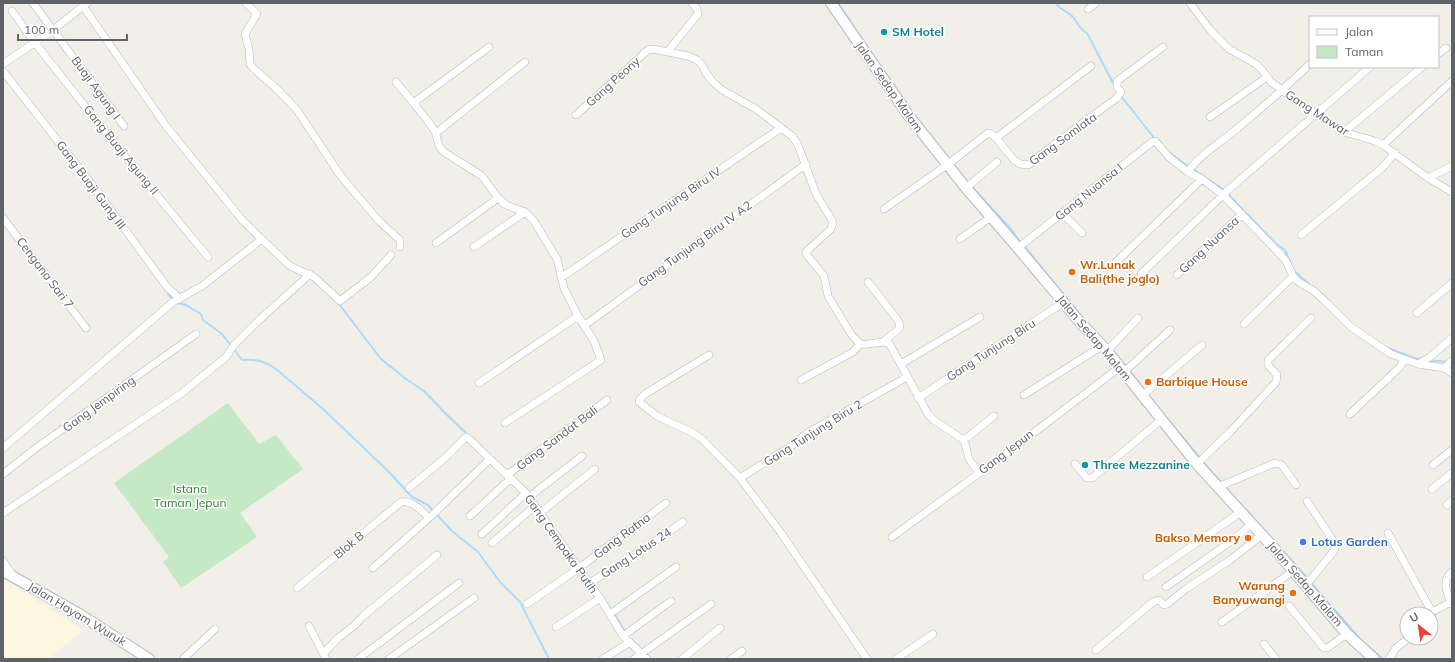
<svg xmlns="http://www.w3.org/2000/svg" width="1455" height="662" viewBox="0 0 1455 662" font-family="Mulish,sans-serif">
	<rect width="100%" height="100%" fill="#f1efe8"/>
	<path fill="#fef7e0" d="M 3,580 L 13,585 L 83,630 L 48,659 L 3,659 Z"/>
	<path fill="#c5e8c5" d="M 228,403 L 259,444 L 276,435 L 303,469 L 240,513 L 257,537 L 181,588 L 163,562 L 169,557 L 114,483 Z"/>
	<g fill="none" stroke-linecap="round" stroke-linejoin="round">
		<path stroke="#aadaff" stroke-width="2" d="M 838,3 L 866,45
			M 1056,3 C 1060,10 1069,12 1074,18 C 1078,24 1080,30 1087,33 L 1114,85
			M 1121,96 L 1155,139
			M 1170,153 L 1189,167
			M 957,169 L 968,183
			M 1193,169 L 1224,190
			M 971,186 L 1010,228 L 1021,243
			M 1227,193 L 1275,243 L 1285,250 L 1294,271 L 1309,284
			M 1024,246 L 1083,318 L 1126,366
			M 1320,292 L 1347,319
			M 168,294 L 174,301
			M 177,303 L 186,305 L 201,314 L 203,320 L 222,334 L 242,360 C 256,359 265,361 276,369 L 323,409 L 388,471 L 412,497 L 428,505 L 452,531 L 478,552 L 500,582 L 520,602 L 549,659
			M 339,304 L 381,359 L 406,379 L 424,391 L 445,413 L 467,434
			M 1388,348 L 1414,358 L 1421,360
			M 1428,361 C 1437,362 1446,358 1452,367
			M 1129,370 L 1140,384
			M 1170,422 L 1200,458
			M 1203,462 L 1308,579
			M 1311,583 L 1362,641
			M 607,604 L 611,609
			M 615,615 L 625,632
			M 1367,645 L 1383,659"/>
		<defs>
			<path id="street" d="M 33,3 L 124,126
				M 246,3 L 257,14 L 245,34 L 249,49 L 250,64 L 253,68 L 278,90 L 297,110 L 338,172 L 349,186 L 380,222 L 400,240 L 400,247
				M 1190,3 L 1210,30 L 1229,49 L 1256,64 L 1262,70 L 1271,82 L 1299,103 L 1344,132 L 1375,141 L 1383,145 L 1428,178 L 1452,192
				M 83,6 L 166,126 L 243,221 L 290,266 L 314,277 L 340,301 L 371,277 L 391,255
				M 1088,9 L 1096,3
				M 12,11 L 35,43
				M 35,43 L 122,153 L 208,257
				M 489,47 L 416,101 L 415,105 C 421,113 430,122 435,132 C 439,140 435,143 444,152 L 482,176 L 498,198 L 506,205 L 525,212 L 534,221 L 557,259 L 564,288 L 578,316 L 594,341 L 601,360 L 505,423
				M 668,51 L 698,14 L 697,9 L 692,3
				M 1438,54 L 1446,48
				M 3,64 L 53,30 L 87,3
				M 3,71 L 97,191 L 167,287 L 180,299
				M 396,82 L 415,105
				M 576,115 L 648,50 L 653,49 L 688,56 L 697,60 L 702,65 L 706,73 L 713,82 L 722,90 L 756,109 L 792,136 L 798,145 L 816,194 L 833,222 L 831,229 L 809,249 L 806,252 L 807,255 L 824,276 L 828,296 L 851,334 L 860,344
				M 1210,117 L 1267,77
				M 1344,132 L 1422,67
				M 436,133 L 525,62
				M 996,138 L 1091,66
				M 1383,145 L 1452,81
				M 1188,172 C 1199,155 1219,144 1234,131 C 1260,110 1286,87 1310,64
				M 1428,178 L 1452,166
				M 966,188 L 997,162
				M 884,209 L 947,165 L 988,133 L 990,133 L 996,138 L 1014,160 L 1020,164 L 1028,165 L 1077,127 L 1117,98 L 1121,92 L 1117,87 L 1117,81 L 1163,47
				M 1063,214 L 1082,233
				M 3,218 L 86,328
				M 1301,235 L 1382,168 L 1395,153
				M 960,239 L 991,217
				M 436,243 L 498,198
				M 474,247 L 525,212
				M 1018,248 L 1152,142 L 1155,141 L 1170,158 L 1188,172 L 1202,179 L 1223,195 L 1280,254 L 1286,261 L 1293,276 L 1297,281 L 1314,291 L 1328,304 L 1351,327 L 1391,354 L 1418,364 L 1444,368 L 1452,373
				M 1116,262 L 1202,179
				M 1141,274 L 1227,191 L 1370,67
				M 1177,275 L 1242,214
				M 562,277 L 781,128
				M 868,282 L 897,319 L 900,325 L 899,329 L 884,341
				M 1417,313 L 1452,283
				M 1244,324 L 1293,276
				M 585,325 L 806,164
				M 860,344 C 870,346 879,340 889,343 L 928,414 L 935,421 L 964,440 L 994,416
				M 1107,351 L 1138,318
				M 709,355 L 645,394 L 640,399 L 639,402 L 657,416 L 691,432 L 702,439 L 740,478 L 781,533 L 867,659
				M 901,364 L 980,317
				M 1418,364 L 1430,357 L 1452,338
				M 1444,368 L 1452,361
				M 1124,372 L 1170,330
				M 801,380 L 853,352 L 860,344
				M 479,383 L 578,316
				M 1024,395 L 1102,346
				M 1142,396 L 1202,345
				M 918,398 L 1064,302
				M 1350,414 L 1400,367 L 1404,360
				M 964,440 L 969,459 L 979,473
				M 3,448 L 173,302 L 202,286 L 262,239
				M 1075,464 L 1087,478 L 1092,478 L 1161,420
				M 1197,464 L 1231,431 L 1276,382 L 1277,375 L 1268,365 L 1268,360 L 1311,318
				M 1433,465 L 1452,450
				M 3,474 L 36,448 L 196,334
				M 507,475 L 607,400
				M 740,478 L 790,447 L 809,432 L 907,377
				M 1218,487 L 1275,463 L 1282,465 L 1296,485
				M 409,488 L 446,457 L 465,438 L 467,437 L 526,493 L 600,598 L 623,636 L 647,659
				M 1432,489 L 1452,473
				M 529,497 L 582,456
				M 1447,505 L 1452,500
				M 3,513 L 182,393 L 226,357 L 234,345 L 256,323 L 310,274
				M 540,513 L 595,469
				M 470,516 L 510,479
				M 1388,533 L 1432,612
				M 482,534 L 526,493
				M 892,537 L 1023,441 L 1120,367
				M 492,543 L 535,506
				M 3,561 L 13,576
				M 373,568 L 429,518 L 490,459
				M 1452,572 C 1441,580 1447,594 1452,604
				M 1147,577 L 1241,512
				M 589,583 L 618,566 L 683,522
				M 1306,585 L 1334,551 L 1336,545 L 1307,501
				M 1166,587 L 1227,544 L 1252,524
				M 297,588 L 401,502 C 412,500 421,510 429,518
				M 527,604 L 579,568 L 666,503
				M 1289,606 L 1324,648 L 1327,648 L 1347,634
				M 610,614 L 676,567
				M 1432,615 L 1432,612 L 1451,602
				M 1222,622 L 1293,571
				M 309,626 L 326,659
				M 556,627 L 600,598
				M 623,636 L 671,601
				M 1264,644 L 1276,659
				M 1096,650 L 1153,602 L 1159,600 L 1164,605 L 1167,604 L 1186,589 L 1230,560 L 1262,535
				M 324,653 L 338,638 L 355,625 L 362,617 L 437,555
				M 183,659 L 215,629
				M 358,659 L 459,583
				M 389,659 L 474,598
				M 603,659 L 630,642
				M 634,659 L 711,604
				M 682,659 L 720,628
				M 731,659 L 742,651
				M 896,659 L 933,634
				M 1389,659 L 1396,648 L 1409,638"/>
			<path id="secondary" d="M 831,3 L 909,116 L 966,188 L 1018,248 L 1079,321 L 1107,351 L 1197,464 L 1273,547 L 1347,634 L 1374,659
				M 3,571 L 81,615 L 149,659"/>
		</defs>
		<use href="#street" stroke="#b5b8bc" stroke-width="8"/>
		<use href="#secondary" stroke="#b6babf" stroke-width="12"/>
		<use href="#street" stroke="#fff" stroke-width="7"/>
		<use href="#secondary" stroke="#fff" stroke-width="10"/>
	</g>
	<g fill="#0f9aa8" stroke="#fff" stroke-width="1.5">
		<circle cx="884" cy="32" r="4"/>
		<circle cx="1085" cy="465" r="4"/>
	</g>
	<g fill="#e8710a" stroke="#fff" stroke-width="1.5">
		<circle cx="1072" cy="272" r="4"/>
		<circle cx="1148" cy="382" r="4"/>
		<circle cx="1248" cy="538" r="4"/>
		<circle cx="1293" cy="593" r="4"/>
	</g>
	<circle fill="#3f7fe0" stroke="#fff" stroke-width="1.5" cx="1303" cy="542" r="4"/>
	<g text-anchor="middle" stroke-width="3" stroke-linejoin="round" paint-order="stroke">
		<g font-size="12" font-weight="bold" fill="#0d838f" stroke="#fff" text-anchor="start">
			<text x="892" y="36">SM Hotel</text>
			<text x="1093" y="469">Three Mezzanine</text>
		</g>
		<g font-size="12" fill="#5f6368" stroke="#fff">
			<text transform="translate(613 82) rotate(-42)" y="4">Gang Peony</text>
			<text transform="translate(889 87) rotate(55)" y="4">Jalan Sedap Malam</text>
			<text transform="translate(96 88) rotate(54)" y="4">Buaji Agung I</text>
			<text transform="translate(1317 113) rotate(33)" y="4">Gang Mawar</text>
			<text transform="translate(1063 139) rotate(-36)" y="4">Gang Somlata</text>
			<text transform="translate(121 150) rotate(51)" y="4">Gang Buaji Agung II</text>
			<text transform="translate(91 185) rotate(53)" y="4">Gang Buaji Gung III</text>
			<text transform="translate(1089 192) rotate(-39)" y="4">Gang Nuansa I</text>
			<text transform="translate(671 203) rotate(-34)" y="4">Gang Tunjung Biru IV</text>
			<text transform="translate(695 244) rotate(-36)" y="4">Gang Tunjung Biru IV A2</text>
			<text transform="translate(1209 245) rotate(-43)" y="4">Gang Nuansa</text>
			<text transform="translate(45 273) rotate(53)" y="4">Cengana Sari 7</text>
			<text transform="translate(1094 338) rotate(50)" y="4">Jalan Sedap Malam</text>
			<text transform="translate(991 350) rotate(-33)" y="4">Gang Tunjung Biru</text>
			<text transform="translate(99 404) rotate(-36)" y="4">Gang Jempiring</text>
			<text transform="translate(813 433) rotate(-32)" y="4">Gang Tunjung Biru 2</text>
			<text transform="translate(557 438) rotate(-37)" y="4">Gang Sandat Bali</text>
			<text transform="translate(1006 452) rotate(-37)" y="4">Gang Jepun</text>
			<text transform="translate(622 536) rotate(-37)" y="4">Gang Ratna</text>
			<text transform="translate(561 544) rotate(55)" y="4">Gang Cempaka Putih</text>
			<text transform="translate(349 545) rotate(-40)" y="4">Blok B</text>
			<text transform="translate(636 553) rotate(-33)" y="4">Gang Lotus 24</text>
			<text transform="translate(1305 584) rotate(49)" y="4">Jalan Sedap Malam</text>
			<text transform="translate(77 614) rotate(31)" y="4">Jalan Hayam Wuruk</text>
		</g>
		<g font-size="12" font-weight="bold" fill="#c56008" stroke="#fff" text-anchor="start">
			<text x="1080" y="269">Wr.Lunak<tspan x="1080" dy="14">Bali(the joglo)</tspan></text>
			<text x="1156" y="386">Barbique House</text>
			<text x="1240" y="542" text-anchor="end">Bakso Memory</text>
			<text x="1285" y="590" text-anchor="end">Warung<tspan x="1285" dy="14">Banyuwangi</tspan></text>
		</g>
		<g font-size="12" fill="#348238" stroke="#fff">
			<text x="190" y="493">Istana<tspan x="190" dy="14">Taman Jepun</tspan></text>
		</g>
		<g font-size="12" font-weight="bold" fill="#366cbe" stroke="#fff" text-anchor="start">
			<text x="1311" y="546">Lotus Garden</text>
		</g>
	</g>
	<rect width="1455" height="662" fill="none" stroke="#5f6368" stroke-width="8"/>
	<rect x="1309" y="16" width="130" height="52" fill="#ffffff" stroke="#bfc1c3"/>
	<rect x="1317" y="29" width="20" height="6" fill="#ffffff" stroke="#bfc1c3"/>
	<text x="1345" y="36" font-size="12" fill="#5f6368">Jalan</text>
	<rect x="1317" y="46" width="20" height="12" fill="#c5e8c5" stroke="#bfc1c3"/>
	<text x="1345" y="56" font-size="12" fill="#5f6368">Taman</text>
	<g transform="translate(1419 626) rotate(330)"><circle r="19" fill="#ffffff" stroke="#bfc1c3"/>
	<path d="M0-3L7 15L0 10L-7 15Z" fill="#ea4335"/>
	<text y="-6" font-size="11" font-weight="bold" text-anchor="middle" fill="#5f6368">U</text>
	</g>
	<path d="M18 34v6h109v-6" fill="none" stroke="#5f6368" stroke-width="2"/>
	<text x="24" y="34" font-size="12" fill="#5f6368" stroke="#ffffff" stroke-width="3" paint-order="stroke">100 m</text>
</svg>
